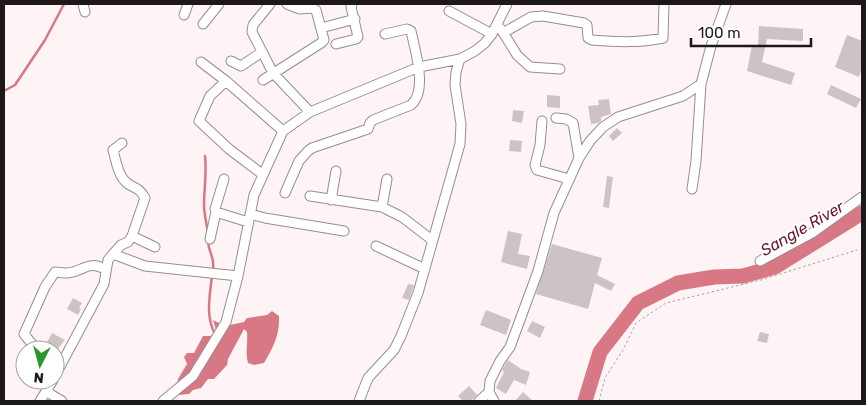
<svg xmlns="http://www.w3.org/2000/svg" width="866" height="405" viewBox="0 0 866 405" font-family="Rubik,sans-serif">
	<rect width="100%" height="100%" fill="#fff4f5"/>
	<path fill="#d97885" d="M 272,311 L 279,316 C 280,335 273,348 264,363 L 254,365 L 248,363 C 245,352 248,343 247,332 L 244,329 L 228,359 L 227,365 L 214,379 L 208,379 L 201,388 L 193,390 L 189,394 L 179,395 L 173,388 L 177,385 L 178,379 L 187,364 L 184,357 L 187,353 L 194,353 L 203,336 L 210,336 L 217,333 L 213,320 L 225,326 L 244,322 L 247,318 L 267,315 Z"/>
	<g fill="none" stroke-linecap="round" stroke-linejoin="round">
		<path stroke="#d97885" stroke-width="2.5" d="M 4,91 L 15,85 L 45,40 L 64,4
			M 205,156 C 207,172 204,189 204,205 C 204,215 207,224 208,234
			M 208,242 C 209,254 215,257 213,270
			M 212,275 C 210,296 205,315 215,334"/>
		<path stroke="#d97885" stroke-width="15" d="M 585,401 L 600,352 L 638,303 L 678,283 L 714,277 L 743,276 L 775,267 L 862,213"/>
	</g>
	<path fill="#cec3c4" d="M 759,26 L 803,29 L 803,41 L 767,39 L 762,62 L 795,73 L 791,85 L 747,71 L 752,45 L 758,46 Z
		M 847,35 L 862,41 L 862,68 L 859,77 L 835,67 Z
		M 831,85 L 861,99 L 856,108 L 827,94 Z
		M 547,95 L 560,96 L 560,108 L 547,107 Z
		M 609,99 L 611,114 L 601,117 L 601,121 L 598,123 L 591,124 L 588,106 L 599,105 L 598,100 Z
		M 513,110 L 524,111 L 522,123 L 512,121 Z
		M 617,128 L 622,133 L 613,141 L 609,136 Z
		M 510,140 L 522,141 L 521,152 L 509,151 Z
		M 607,176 L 613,177 L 609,208 L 603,207 Z
		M 508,231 L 522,234 L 518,254 L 530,256 L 527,269 L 501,262 Z
		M 552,244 L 602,258 L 597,275 L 615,284 L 611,291 L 595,283 L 588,309 L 536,294 Z
		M 408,284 L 414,285 L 409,300 L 402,298 Z
		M 73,298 L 82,303 L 79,308 L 81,309 L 78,315 L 67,309 Z
		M 486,310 L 511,320 L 506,335 L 480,325 Z
		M 532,321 L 545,327 L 540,338 L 527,331 Z
		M 760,332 L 769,334 L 767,343 L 757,341 Z
		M 52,333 L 65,340 L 57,350 L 47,350 L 45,346 Z
		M 508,360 L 521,369 L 530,372 L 526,385 L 514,380 L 506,394 L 496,388 L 504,372 L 502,370 Z
		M 469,386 L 477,395 L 471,401 L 463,401 L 458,396 Z
		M 523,392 L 533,401 L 515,401 Z"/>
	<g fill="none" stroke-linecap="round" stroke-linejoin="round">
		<defs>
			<path id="street" d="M 83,4 L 85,12
				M 270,4 L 253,25 L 252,32 L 273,73 L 310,112
				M 449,11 L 492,34
				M 184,15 L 188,4
				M 203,24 L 219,4
				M 321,28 L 355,19
				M 501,29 L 517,55 L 530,67 L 560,69
				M 503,33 L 531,17 L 543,16 L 584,23 L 587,25 L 588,38 L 592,40 C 617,42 639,43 663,38 L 664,4
				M 336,44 L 356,39 L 358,37 L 351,7 L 352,4
				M 231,61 L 241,66 L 262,52
				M 201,62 L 226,81 L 283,131
				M 263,80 L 321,43 L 324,40 L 316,10 L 311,8 L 300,9 L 287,4
				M 226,81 L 210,96 L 199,121 L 229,149 L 262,174
				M 556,118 L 566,119 L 573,123 L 579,158
				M 542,121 L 540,145 L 535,165 L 537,170 L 569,179
				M 224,179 L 215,209 L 216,212 L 248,222
				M 692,189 L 696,161 L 701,84
				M 285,193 L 299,161 L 308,151 L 312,148 L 368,129 L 370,123 L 373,120 L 411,105 C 428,91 415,50 411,31 L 407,29 L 385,34
				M 310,196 L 382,207 L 402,217 L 432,240
				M 331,200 L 336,171
				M 382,207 L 387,179
				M 250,214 L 265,218 L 344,231
				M 132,236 L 155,247
				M 210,239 L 216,212
				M 376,246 L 425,269
				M 113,254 L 121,245 L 128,242 L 132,236 L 145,198 C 138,185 131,189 124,180 C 117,172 116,160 113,150 L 122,143
				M 760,261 L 812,233 L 862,197
				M 41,350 L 32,344 L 24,334 L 45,287 L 55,272 C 58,272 63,273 67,273 C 83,272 88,259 106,270
				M 55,376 L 104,284 L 108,260 L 113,254 L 145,266 L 238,276
				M 47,392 L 62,401
				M 40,401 L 53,380
				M 163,401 L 193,376 L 226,322 L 238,276 L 254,195 L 283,131 L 310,112 L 419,67 L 460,59 L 475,51 L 485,43 L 492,34 L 507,4
				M 359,401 L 368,378 L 394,350 L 401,336 L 418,293 L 460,144 L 461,124 L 455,85 L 456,72 L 460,59
				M 479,401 L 489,392
				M 494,401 L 489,392 L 490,381 L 500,361 L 510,347 L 538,271 L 554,213 L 579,158 L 590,141 L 603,127 L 618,117 L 683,96 L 701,84 L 711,46 L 726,4"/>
		</defs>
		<use href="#street" stroke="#978d8e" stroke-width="11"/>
		<path stroke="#a79fa0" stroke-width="1" stroke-dasharray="2.5 2.5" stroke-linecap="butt" d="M 4,84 L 4,85
			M 599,401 L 605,378 L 623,350 L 636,323 L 666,303 L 761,280 L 857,250"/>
		<use href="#street" stroke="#fff" stroke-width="9"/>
	</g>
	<g text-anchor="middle" stroke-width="4" stroke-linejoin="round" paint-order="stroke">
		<g font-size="16" font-style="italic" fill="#6e162c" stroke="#fff">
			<text transform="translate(802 228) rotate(-30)" y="6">Sangle River</text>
		</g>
	</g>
	<rect width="866" height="405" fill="none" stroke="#1d191a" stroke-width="10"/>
	<g transform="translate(40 365) rotate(186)"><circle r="24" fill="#ffffff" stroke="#a5a3a3"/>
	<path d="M0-4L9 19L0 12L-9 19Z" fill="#289928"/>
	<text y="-8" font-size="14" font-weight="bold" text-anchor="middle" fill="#1d191a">N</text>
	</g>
	<path d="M691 38v8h120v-8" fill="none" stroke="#1d191a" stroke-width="2.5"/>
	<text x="698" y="38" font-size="15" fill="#1d191a" stroke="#ffffff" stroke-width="4" paint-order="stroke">100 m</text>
</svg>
